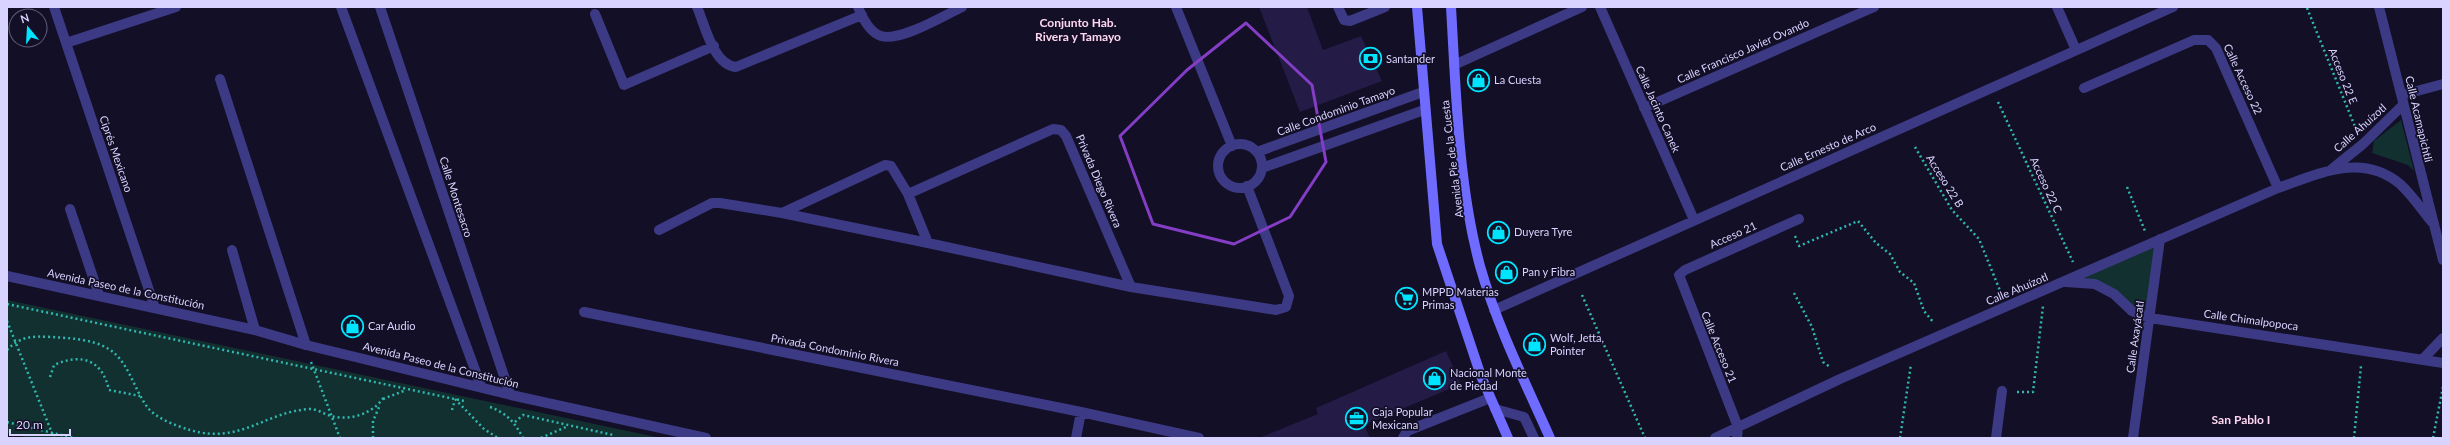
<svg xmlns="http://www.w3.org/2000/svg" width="2450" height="445" viewBox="0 0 2450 445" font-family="Lato,sans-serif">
	<rect width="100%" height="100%" fill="#130f26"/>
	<path fill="#12302f" d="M 2401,120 L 2414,171 L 2408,165 L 2372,153 L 2374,141 Z
		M 2160,239 L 2150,318 L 2095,284 L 2064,282 Z
		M 7,300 L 661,438 L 30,438 L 7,433 Z"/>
	<path fill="#241b47" d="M 1259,7 L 1307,7 L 1323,50 L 1361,36 L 1382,81 L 1300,112 Z
		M 1446,351 L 1461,384 L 1364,425 L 1370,438 L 1259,438 L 1318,414 L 1316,408 Z"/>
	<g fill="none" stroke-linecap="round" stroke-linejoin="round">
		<path stroke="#2fb8b0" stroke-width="2.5" stroke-dasharray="2 3" stroke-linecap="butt" d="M 2307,8 L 2356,129
			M 1998,102 L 2073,262
			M 1915,147 L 1952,210 L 1979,239 L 2001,293
			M 2127,187 L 2145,231
			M 1795,236 L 1799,246 L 1858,221 L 1876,243 L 1890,254 L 1900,272 L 1914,283 L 1924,311 L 1934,323
			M 1794,293 L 1812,327 L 1823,362 L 1830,367
			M 1582,295 L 1645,438
			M 7,304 L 464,401
			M 7,321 L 54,438
			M 7,350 C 20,336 33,336 51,337 C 69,338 91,339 107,348 C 128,359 134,390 148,408 C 157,419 177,426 190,430 C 241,445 266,411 310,409 C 317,409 324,414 331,416 C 350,421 373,414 384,397
			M 311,362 L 340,438
			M 50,377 L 54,365 C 81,353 102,359 109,390 L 140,396
			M 2017,392 L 2033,392 L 2043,306
			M 383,399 L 406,390
			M 455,399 L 484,429 L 498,438
			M 490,407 C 507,413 515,423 523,438
			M 452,410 L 455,400
			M 7,422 L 74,438
			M 515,422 L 523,415 L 613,435
			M 373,438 L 373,421 L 380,405
			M 541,438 L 568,426
			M 1900,438 L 1911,364
			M 2354,438 L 2361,366
			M 2433,438 L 2443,387"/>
		<path stroke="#3d3a85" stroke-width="10" d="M 1338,7 L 1344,20 L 1350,21 L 1385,7
			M 70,209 L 99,295
			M 232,250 L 255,330
			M 1495,409 L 1524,417 L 1534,438
			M 1403,438 L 1407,431 L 1490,398"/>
		<path stroke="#3d3a85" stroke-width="10" d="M 54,7 L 155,308
			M 341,7 L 481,386
			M 380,7 L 510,394
			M 697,7 C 705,25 713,65 736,67 L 862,15
			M 858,7 C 862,17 869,32 881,36 C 900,42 943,16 962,7
			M 1176,7 L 1232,146
			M 1600,7 L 1694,220
			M 2057,7 L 2076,50
			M 2379,7 L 2443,260
			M 595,14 L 624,85 L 714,46
			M 66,43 L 176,7
			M 1454,65 L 1582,7
			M 220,79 L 306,345
			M 2084,88 L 2194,40 L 2208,40 L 2216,48 L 2278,188
			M 2402,95 L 2443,84
			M 1644,108 L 1874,7
			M1218 166a22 22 0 1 1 44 0a22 22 0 1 1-44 0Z
			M 1257,152 L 1423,92
			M 1262,168 L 1424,110
			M 2332,169 L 2363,144 L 2403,105
			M 908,194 L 1053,129 L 1061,130 L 1066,136 L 1131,287
			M 782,213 L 885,165 L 891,166 L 908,194 L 928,243
			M 659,230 L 712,203 L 720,203 L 782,213 L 928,243 L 1131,287 L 1276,310 L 1286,307 L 1289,296 L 1247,186
			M 2066,282 L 2095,284 L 2114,294 L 2132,311 L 2150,318 L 2443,363
			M 1494,310 L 2173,7
			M 584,312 L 1081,412 L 1199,438
			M 2422,360 L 2443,338
			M 1076,438 L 1081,412
			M 1715,438 L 1840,379 L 2278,188 C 2318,174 2362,152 2400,184 C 2412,195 2422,210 2432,222
			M 1737,438 L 1738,427 L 1679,275 L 1685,270 L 1799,219
			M 1996,438 L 2002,391
			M 2133,438 L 2160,239"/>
		<path stroke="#3d3a85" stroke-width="10" d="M 7,276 L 255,330 L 306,345 L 511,395 L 706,438"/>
		<path stroke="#6f6bff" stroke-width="10" d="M 1417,7 L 1437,244 L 1481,376 L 1508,438
			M 1451,7 C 1456,91 1458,185 1480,266 C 1497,326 1525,382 1550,438"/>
	</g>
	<path fill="none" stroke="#843dc5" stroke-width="3" stroke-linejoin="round" d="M 1246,23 L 1312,85 L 1326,162 L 1290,217 L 1234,244 L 1153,224 L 1120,136 L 1187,70 Z"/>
	<defs>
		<symbol id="bank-ring" viewBox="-11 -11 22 22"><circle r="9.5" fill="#130f26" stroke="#00e5ff" stroke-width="1.5"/><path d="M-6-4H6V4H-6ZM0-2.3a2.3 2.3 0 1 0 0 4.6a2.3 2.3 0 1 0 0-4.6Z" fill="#00e5ff"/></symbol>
		<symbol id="shop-ring" viewBox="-11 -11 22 22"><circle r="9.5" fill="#130f26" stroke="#00e5ff" stroke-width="1.5"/><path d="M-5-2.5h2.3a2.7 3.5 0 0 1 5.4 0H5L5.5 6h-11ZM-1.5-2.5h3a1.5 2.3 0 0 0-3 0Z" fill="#00e5ff"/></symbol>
		<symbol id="supermarket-ring" viewBox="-11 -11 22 22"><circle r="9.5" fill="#130f26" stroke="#00e5ff" stroke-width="1.5"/><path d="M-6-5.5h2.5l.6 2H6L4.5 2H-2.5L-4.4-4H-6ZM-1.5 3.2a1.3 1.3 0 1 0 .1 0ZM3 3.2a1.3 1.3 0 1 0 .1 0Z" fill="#00e5ff"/></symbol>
		<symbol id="office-ring" viewBox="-11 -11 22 22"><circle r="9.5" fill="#130f26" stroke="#00e5ff" stroke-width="1.5"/><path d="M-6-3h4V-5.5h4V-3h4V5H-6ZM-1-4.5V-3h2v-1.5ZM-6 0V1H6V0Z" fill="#00e5ff"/></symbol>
	</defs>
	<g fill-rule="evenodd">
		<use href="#bank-ring" x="1358" y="46" width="25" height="25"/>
		<use href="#shop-ring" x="1466" y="68" width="25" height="25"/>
		<use href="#shop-ring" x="1486" y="220" width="25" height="25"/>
		<use href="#shop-ring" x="1494" y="260" width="25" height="25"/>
		<use href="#supermarket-ring" x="1394" y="286" width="25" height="25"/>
		<use href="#shop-ring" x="340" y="314" width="25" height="25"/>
		<use href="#shop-ring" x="1522" y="332" width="25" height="25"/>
		<use href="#shop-ring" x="1422" y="366" width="25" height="25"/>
		<use href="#office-ring" x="1344" y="406" width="25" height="25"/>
	</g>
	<g text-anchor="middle" stroke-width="3.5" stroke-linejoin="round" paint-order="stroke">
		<g font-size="11" fill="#d9d4ff" stroke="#130f26">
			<text transform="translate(1743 51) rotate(-24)" y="4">Calle Francisco Javier Ovando</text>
			<text transform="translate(2343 76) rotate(68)" y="4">Acceso 22 E</text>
			<text transform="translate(2243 79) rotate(65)" y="4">Calle Acceso 22</text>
			<text transform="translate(1658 109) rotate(66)" y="4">Calle Jacinto Canek</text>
			<text transform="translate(1336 111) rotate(-20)" y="4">Calle Condominio Tamayo</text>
			<text transform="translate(2419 119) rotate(77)" y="4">Calle Acamapichtli</text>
			<text transform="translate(2360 128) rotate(-42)" y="4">Calle Ahuízotl</text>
			<text transform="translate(1828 147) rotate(-24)" y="4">Calle Ernesto de Arco</text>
			<text transform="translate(116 154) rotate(71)" y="4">Ciprés Mexicano</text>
			<text transform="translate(1452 159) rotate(-97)" y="4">Avenida Pie de la Cuesta</text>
			<text transform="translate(1099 181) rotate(67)" y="4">Privada Diego Rivera</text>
			<text transform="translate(1945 181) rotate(58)" y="4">Acceso 22 B</text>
			<text transform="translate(2046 185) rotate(65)" y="4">Acceso 22 C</text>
			<text transform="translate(456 197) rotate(72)" y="4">Calle Montesacro</text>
			<text transform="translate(1733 235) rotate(-24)" y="4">Acceso 21</text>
			<text transform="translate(126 289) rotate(12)" y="4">Avenida Paseo de la Constitución</text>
			<text transform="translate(2017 289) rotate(-23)" y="4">Calle Ahuízotl</text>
			<text transform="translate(2251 320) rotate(8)" y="4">Calle Chimalpopoca</text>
			<text transform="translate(2135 337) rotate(-82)" y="4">Calle Axayácatl</text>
			<text transform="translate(1719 347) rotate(68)" y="4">Calle Acceso 21</text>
			<text transform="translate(835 350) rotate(11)" y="4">Privada Condominio Rivera</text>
			<text transform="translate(441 365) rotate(14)" y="4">Avenida Paseo de la Constitución</text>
		</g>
		<g font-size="11" fill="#d9d4ff" stroke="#130f26" text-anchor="start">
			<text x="1386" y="63">Santander</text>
			<text x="1494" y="84">La Cuesta</text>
			<text x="1514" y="236">Duyera Tyre</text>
			<text x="1522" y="276">Pan y Fibra</text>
			<text x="1422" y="296">MPPD Materias<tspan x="1422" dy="13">Primas</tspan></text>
			<text x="368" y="330">Car Audio</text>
			<text x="1550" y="342">Wolf, Jetta,<tspan x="1550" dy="13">Pointer</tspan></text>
			<text x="1450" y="377">Nacional Monte<tspan x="1450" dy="13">de Piedad</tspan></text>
			<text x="1372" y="416">Caja Popular<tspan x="1372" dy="13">Mexicana</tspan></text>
		</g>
		<g font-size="12" font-weight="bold" fill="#ffd6f0" stroke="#130f26">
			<text x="1078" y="27">Conjunto Hab.<tspan x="1078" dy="14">Rivera y Tamayo</tspan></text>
			<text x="2241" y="424">San Pablo I</text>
		</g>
	</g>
	<rect width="2450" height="445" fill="none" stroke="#d9d4ff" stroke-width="16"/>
	<g transform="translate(28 28) rotate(342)"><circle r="19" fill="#130f26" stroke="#625e7d"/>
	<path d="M0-3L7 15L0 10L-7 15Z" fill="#00e5ff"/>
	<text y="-6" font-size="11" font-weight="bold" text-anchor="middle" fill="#d9d4ff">N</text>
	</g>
	<path d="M10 429v6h60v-6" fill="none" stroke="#d9d4ff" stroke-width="2"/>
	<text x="16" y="429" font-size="12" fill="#d9d4ff" stroke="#130f26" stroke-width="3" paint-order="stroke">20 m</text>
</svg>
